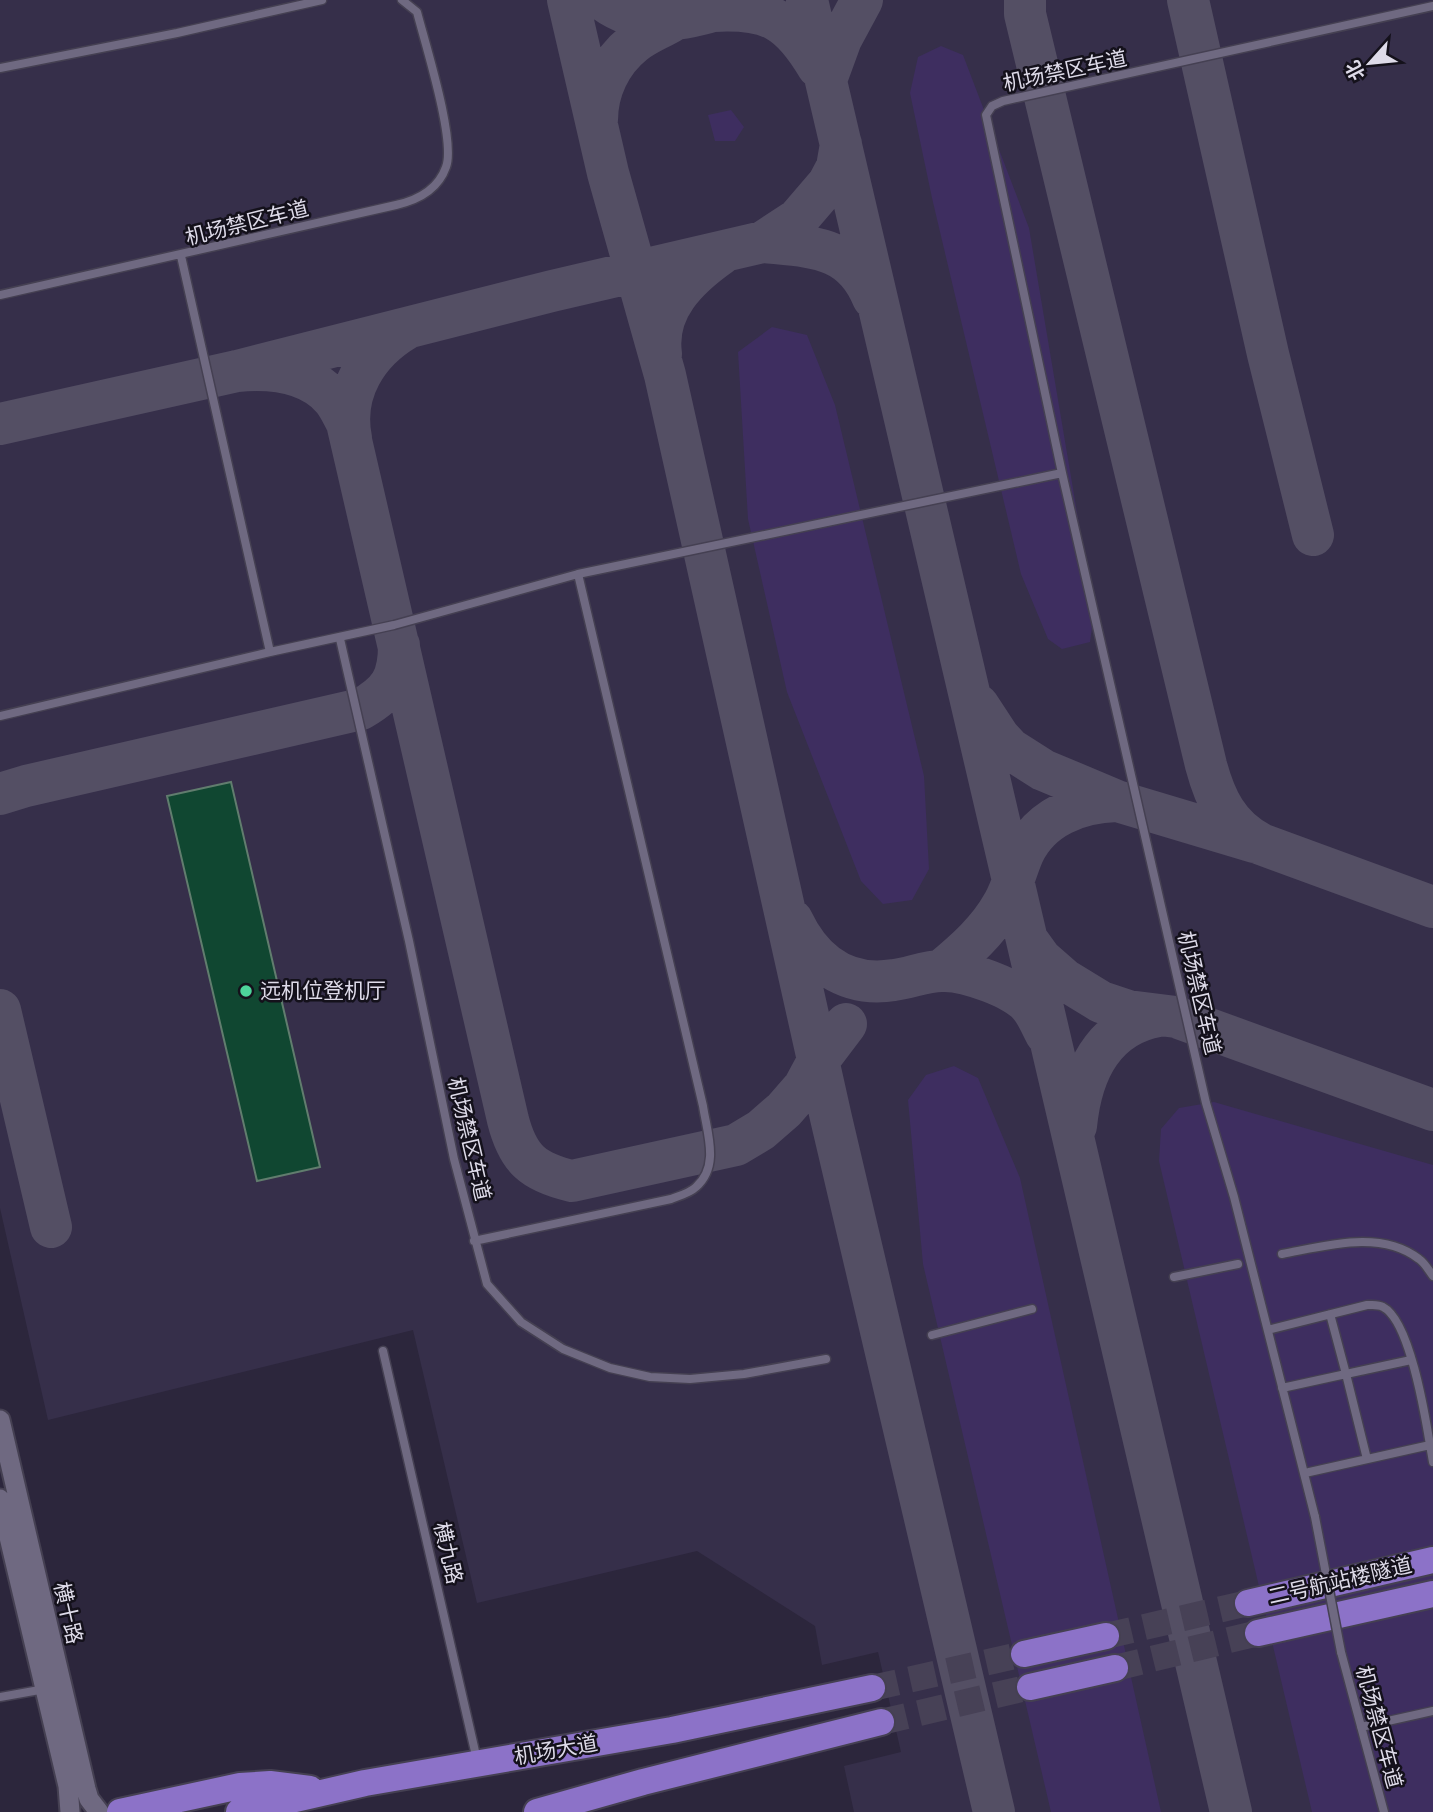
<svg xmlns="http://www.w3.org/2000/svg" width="1433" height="1812" viewBox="0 0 1433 1812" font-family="'Roboto Condensed','Noto Sans SC',sans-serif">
	<rect width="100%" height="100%" fill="#2c263c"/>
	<path fill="#362f4a" d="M 0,0 L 1433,0 L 1433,1812 L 854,1812 L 844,1766 L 901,1752 L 878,1652 L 822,1665 L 815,1626 L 697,1551 L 477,1603 L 413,1330 L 48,1420 L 0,1208 Z"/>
	<path fill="#3e2e60" d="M 941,46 L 963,55 L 1029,228 L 1094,613 L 1090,642 L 1062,649 L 1048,639 L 1021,574 L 932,198 L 910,93 L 918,57 Z
		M 731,110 L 744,127 L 735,141 L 715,141 L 708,115 Z
		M 772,327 L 807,335 L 835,405 L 924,776 L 929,869 L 912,900 L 883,904 L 861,881 L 787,692 L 748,519 L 738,352 Z
		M 954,1066 L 978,1078 L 1020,1178 L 1161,1812 L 1051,1812 L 923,1264 L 908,1100 L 926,1075 Z
		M 1214,1102 L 1433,1165 L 1433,1812 L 1312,1812 L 1159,1161 L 1161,1129 L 1179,1108 Z"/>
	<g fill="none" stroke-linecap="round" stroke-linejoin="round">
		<path stroke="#544f64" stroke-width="42" d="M 568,0 L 608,173 L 665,375 L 831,1118 L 994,1812
			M 603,0 C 651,35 697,16 748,0
			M 807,0 L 1231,1812
			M 1025,0 L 1025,14 L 1206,765 C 1215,799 1228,827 1261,844 L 1433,907
			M 1188,0 L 1268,354 L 1313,535
			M 714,11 C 770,8 790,20 818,67
			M 826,80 L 841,39 L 862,0
			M 597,120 C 597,91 610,62 634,43 C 645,34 659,29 672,21
			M 763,242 C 812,247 852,246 873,298
			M 661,354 C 655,309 687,278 721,254
			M 237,371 C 271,368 309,371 333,399 C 339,406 343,416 347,423 L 508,1120 C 518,1159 533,1172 572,1181 L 736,1145 L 761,1130 L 784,1110 L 804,1087 L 818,1061 L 846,1024
			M 0,424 L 237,371 L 552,291 L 763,242 L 798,219 L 828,184 L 837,167 L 841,144
			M 351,438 C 342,392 367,352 406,329
			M 978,705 L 999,737 L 1010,749 L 1043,770 L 1117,801 L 1254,842
			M 0,794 L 26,786 L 361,709 C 390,692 399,679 399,645
			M 792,920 C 812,962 846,988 894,980 C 910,978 926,971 942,971 C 964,970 1017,988 1030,1006 C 1037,1014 1041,1025 1046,1034
			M 1028,941 L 1041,959 L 1065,980 L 1101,1002 L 1128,1011 L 1176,1017 L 1433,1110
			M 941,971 C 965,951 988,931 1003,904 C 1012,889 1016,870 1023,854 C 1040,817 1079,802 1117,801
			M 0,1010 L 51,1227
			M 1076,1126 C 1081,1075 1101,1026 1158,1016"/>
	</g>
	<path fill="#104731" stroke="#617d6e" stroke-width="2" d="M 231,782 L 320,1167 L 257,1181 L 167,796 Z"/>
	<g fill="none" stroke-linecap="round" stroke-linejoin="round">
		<path stroke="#474156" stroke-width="26" stroke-dasharray="26 13" stroke-linecap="butt" d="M 1106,1636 L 1248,1603
			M 1115,1668 L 1258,1633
			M 872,1688 L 1024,1654
			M 881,1722 L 1030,1687"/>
		<defs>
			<path id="service" d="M 0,68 L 177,33 L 322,0
				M 181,256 L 270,652
				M 0,295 L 396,205 C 418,200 438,190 446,167 C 456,141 425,43 417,12 L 402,0
				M 340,639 L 409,941 L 454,1159 L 487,1284 L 521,1322 L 563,1349 L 610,1368 L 650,1377 L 690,1379 L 744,1374 L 826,1359
				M 0,716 L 270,652 L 394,625 L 578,574 L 1062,473
				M 474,1241 L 671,1199 C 679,1196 690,1193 696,1187 C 720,1166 707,1133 703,1106 L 578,574
				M 1282,1254 C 1325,1246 1381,1229 1419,1259 C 1425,1263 1429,1271 1433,1276
				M 1174,1277 L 1238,1264
				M 1330,1314 L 1346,1374 L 1411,1360
				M 1268,1330 L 1367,1305 C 1373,1305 1378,1304 1383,1307 C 1410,1321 1425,1415 1430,1445
				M 932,1335 L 1032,1309
				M 383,1351 L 477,1760
				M 1282,1388 L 1346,1374 L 1367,1459
				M 1305,1473 L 1430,1445 L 1433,1462
				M 1315,1517 L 1234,1197 L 1206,1103 L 1062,473 L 986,115 L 992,106 L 1003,101 L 1433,6
				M 1341,1652 L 1384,1812
				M 0,1697 L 45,1689
				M 1361,1727 L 1433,1711"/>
			<path id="tertiary" d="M 0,1420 L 86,1789 L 89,1799 L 99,1812
				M 0,1499 L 68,1786 L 70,1812"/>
			<path id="trunk" d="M 1248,1603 L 1433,1560
				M 1258,1633 L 1433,1594
				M 1024,1654 L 1106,1636
				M 1030,1687 L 1115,1668
				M 120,1812 L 240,1786 L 270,1784 L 310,1789
				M 239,1812 L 365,1783 L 672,1730 L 872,1688
				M 537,1812 L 643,1782 L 881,1722"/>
		</defs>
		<use href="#service" stroke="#454052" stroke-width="11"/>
		<use href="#tertiary" stroke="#454052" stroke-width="23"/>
		<use href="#trunk" stroke="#454052" stroke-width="30"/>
		<use href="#service" stroke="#6f6981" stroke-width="8"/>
		<use href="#tertiary" stroke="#6f6981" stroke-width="19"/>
		<use href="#trunk" stroke="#8c72c8" stroke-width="26"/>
		<defs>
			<path id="service-bridge" d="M 1315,1517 L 1341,1652"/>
		</defs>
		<use href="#service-bridge" stroke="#454052" stroke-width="11" stroke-linecap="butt"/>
		<use href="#service-bridge" stroke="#6f6981" stroke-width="8"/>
	</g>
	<circle fill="#4dd39a" stroke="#14111b" stroke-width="2.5" cx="246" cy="991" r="7"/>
	<g text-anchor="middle" stroke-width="5" stroke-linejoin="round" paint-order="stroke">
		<g font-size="21" fill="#dedbe9" stroke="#14111b">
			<text transform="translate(1065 71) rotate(-12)" y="7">机场禁区车道</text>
			<text transform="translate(247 223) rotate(-14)" y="7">机场禁区车道</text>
			<text transform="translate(1199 993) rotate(77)" y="7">机场禁区车道</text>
			<text transform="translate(469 1139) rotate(77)" y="7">机场禁区车道</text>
			<text transform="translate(448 1553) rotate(77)" y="7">横九路</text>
			<text transform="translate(1340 1581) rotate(-13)" y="7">二号航站楼隧道</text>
			<text transform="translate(68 1613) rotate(77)" y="7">横十路</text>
			<text transform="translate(1379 1727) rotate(75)" y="7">机场禁区车道</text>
			<text transform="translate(556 1750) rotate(-10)" y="7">机场大道</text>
		</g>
		<g font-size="21" fill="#dedbe9" stroke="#14111b" text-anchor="start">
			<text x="260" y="998">远机位登机厅</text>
		</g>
	</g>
	<g transform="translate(1370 63) rotate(243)" stroke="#14111b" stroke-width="5" paint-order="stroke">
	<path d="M0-5L12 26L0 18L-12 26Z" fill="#dedbe9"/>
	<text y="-10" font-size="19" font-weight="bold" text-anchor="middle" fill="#dedbe9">北</text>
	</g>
</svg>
